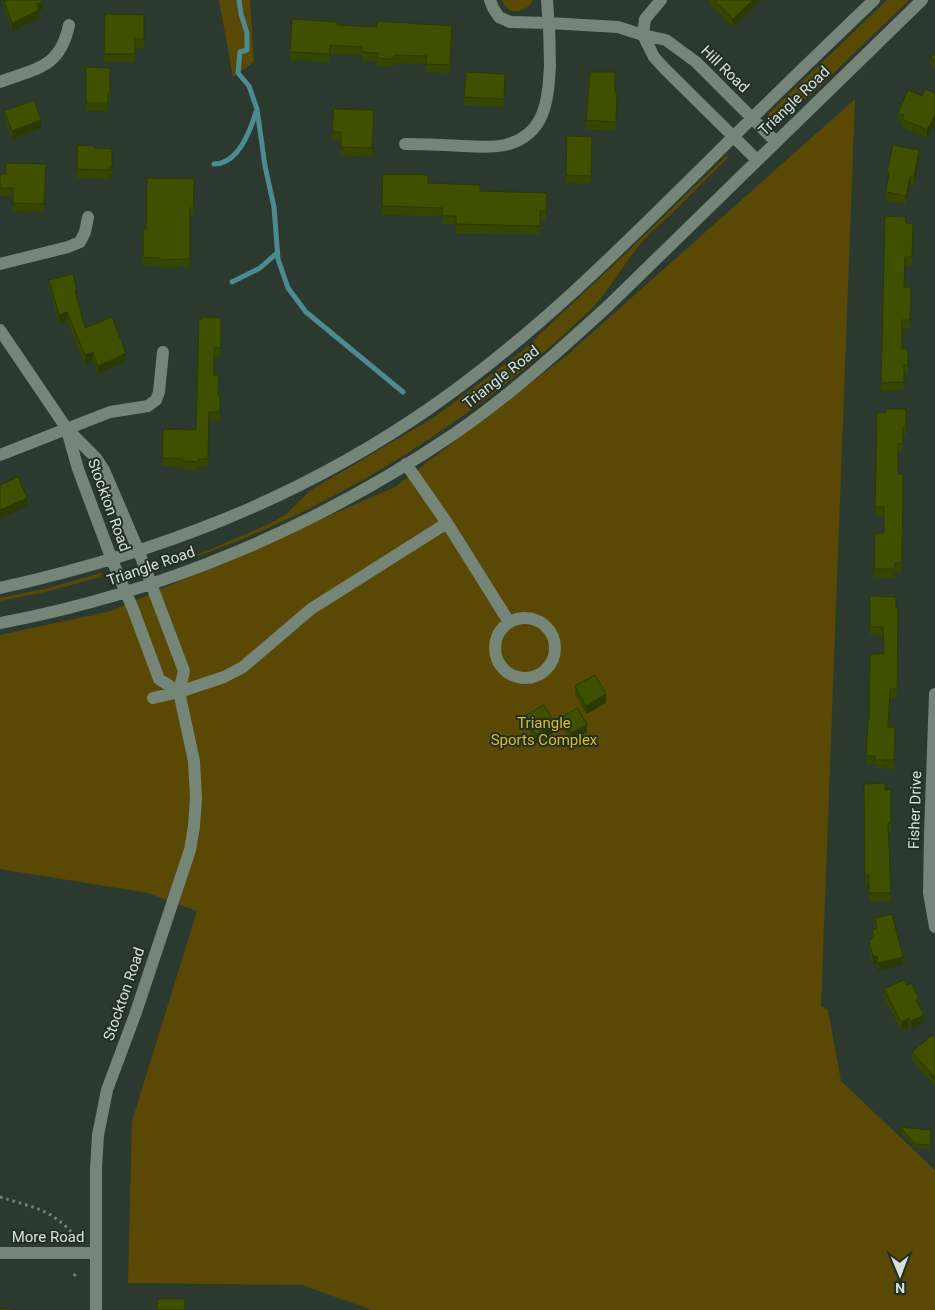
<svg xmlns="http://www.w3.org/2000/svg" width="935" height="1310" font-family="Roboto,sans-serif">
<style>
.green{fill:#594905}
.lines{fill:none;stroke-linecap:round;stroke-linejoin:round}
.stream{stroke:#4d8b92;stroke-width:5}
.path{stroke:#76827a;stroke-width:3;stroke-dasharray:2.5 4;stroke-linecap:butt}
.minor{stroke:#758578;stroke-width:12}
.wall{fill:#364600}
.shaded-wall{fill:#2c3900}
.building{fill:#3f5100;stroke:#2c3900}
.labels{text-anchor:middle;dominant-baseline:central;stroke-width:4;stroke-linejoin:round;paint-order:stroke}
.street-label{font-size:15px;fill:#d7e0d9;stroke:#222f25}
.park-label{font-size:15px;fill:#dfbc23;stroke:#222f25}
</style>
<rect width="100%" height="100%" fill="#2b392f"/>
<!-- green -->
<path class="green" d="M219 0H250L254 62 233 77Z
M502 0H533C526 14 508 16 502 0Z
M887 0H909L810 96 782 114 768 116V114Z
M855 99 821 1006 828 1010 841 1081 935 1170V1310H372L302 1285 128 1283 132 1121 197 911 148 893 0 869V635L111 611 395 487 566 356Z
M726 156 728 158C708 177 689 196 669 216 660 224 650 233 642 242 623 264 610 291 589 311 471 425 319 519 162 568L161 566 207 551 271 523 285 515 311 490 433 418 521 352 621 258Z
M101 573 102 575 101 577 45 592 0 601V598L48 588Z"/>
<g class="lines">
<!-- stream -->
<path class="stream" d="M239 0 241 14 247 33V50L240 52 238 73 249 86 257 109 265 166 274 207 278 259 288 288 306 312 403 392
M214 164C238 164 250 132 256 112
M232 282 260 268 277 253"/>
<!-- path -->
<path class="path" d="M0 1197C32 1207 52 1209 75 1236
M74 1276 76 1273"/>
<!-- minor -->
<path class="minor" d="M490 0 493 8 499 17 510 22 549 23 618 27 643 35 666 40 696 62 776 142
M643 35 654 57 665 69 757 160
M643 35 645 19 661 0
M0 82C37 68 60 68 69 25
M405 144C425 144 444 145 463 146 477 147 492 148 505 145 546 135 548 100 550 65 550 43 549 22 547 0
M0 264 68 247 80 242 85 232 88 217
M0 330 67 429 96 458 104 470 139 552 184 671 179 692 194 761 196 798 194 826 190 850 135 1015 107 1090 98 1135 96 1169V1310
M67 430 78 469 112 560 133 609 159 679 179 692
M0 455 110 412 148 406 156 400 159 392 163 352
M406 464 447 523 509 622
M0 588C157 553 297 500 430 408 541 331 635 234 731 139 778 92 826 46 874 0
M495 648a30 30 0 1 1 60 0a30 30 0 1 1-60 0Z
M0 623C162 593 318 526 454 434 509 396 559 351 608 306L922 0
M935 694 930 835 929 893 935 927
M153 698 179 692 224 677 243 667 311 609 447 523
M0 1253H96"/>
</g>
<!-- wall -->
<path class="wall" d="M710 0H761L733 27 710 4Z
M4 1 42 10 39 11V18L12 31 4 9Z
M105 14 144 15V48H135V62H104Z
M337 25 452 34 450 73 426 72V64L394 63 393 67 377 66V61H362V55L330 54 329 62 290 60V52Z
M935 52V69L931 66V58Z
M86 67 110 68V101H108V111H86Z
M505 82 504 107 464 105V97Z
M615 92H617L616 130 586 129V120Z
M935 93 927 138 902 127V123L898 121V113L922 96Z
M4 111 41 128 12 139 4 119Z
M374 119 372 157 341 155V141L332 140V132Z
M567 136 592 137 591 184 566 183Z
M77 145 94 148 112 149V175H110V179L77 178Z
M919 159 914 186 910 185 906 204 886 200V192L888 181 887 172Z
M46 173 44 212 13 211V196H0V174Z
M383 174 428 183 480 191 547 193 546 220 540 219V234L456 233V224H442V216L382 215Z
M194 179 193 216H190V267L160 268V266H143V229H146Z
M885 216 906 223 913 224 912 265H905L904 287H911L910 329 902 328V349H908V374H904V390L881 391Z
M49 280 77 299 85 328 126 361 98 374 93 360 85 364 67 321 59 323 49 288Z
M221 318V356H214V375L219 395H220V420H209L208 467H198V470H183V467L162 466 163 429 196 430Z
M906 409V435H903V452H898V474H903L902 572 895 571 894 578 874 577V569L884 533V516L875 515 877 412 886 413Z
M870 596 896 608H898L897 698H890L889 727H895L894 769 875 768V764H866L869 720 884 654 883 636 870 635Z
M575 686 606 703 586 714 575 694Z
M525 716 555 732 536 743 525 724Z
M561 718 587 732 571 742 561 726Z
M864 784 885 790H891V831H888L891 901 869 902V884H865Z
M875 918 903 965 878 971 877 964 873 965 869 948V940L872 939V930L875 929Z
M884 989 919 1005 924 1023 911 1029 909 1026 901 1030 884 998Z
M935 1038V1086L912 1060V1052Z
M900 1127 931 1130 930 1149 915 1148 900 1132Z"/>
<!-- shaded-wall -->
<path class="shaded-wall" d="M753 0H761L733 27V19Z
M42 2V10L39 11V18L12 31V23L37 4Z
M935 115V124L927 138V130Z
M41 120V128L12 139V131Z
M919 150V159L914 186V177Z
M910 177V185L906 204V196Z
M75 291H77V299H75Z
M67 312V321L59 323V315Z
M93 352V360L85 364V355Z
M126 353V361L98 374V366Z
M27 498V506L0 519V510Z
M606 694V703L586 714V706Z
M555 724V732L536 743V735Z
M587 724V732L571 742V733Z
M873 956H877V964L873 965Z
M903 957V965L878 971V963Z
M924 1015V1023L911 1029V1021Z
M909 1018V1026L901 1030V1022Z"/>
<!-- building -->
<path class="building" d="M7 0H42V2L37 4 39 10 12 23 4 1Z
M714 0H753L733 19Z
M105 14 144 15V39H135V54H104Z
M292 19 337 22V25L377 27V21L452 26 450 65 426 64 427 56 394 55 393 59 377 58 378 53 362 52V47L330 45 329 54 290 52Z
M935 52V61L931 58Z
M86 67 110 68V93H108V103H86Z
M466 72 505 74 504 99 464 97Z
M590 72H615V92H617L616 122 586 120Z
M925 89 935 93V115L927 130 902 119 904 115 898 113 908 90 922 96Z
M34 100 41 120 12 131 4 111Z
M334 109 374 110 372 148 341 147V132H332Z
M567 136 592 137 591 176 566 175Z
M77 145 94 146V148L112 149V167H110V170L77 169Z
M893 145 919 150 914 177H910L906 196 886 192 889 172H887Z
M6 163 46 164 44 204 13 203V188H0V174H6Z
M383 174 428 175V183L480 185V191L547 193 546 211H540V226L456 224V216H442L443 208 382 206Z
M147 178 194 179 193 208H190V259L160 260V258L143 257V229H146Z
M885 216 906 217V223L913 224 912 257H905L904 287H911L910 320H902V349H908V365H904V382L881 383Z
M73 274 77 291H75L85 328 112 317 126 353 98 366 93 352 85 355 67 312 59 315 49 280Z
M202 317 221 318V348H214V375H219L218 395H220V412H209L208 459H198V462L183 461V459L162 458 163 429 196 430 199 319H202Z
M886 409H906V427H903V444H898V474H903L902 563H895L894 569H874L875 533H884V507H875L877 412 886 413Z
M18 477 27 498 0 510V485Z
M870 596 896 597V608H898L897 689H890L888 727H895L894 760H875V756H866L868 720H869L870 654H884L883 627H870Z
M595 675 606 694 586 706 575 686Z
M544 705 555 724 536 735 525 716Z
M577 708 587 724 571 733 561 718Z
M885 783V790H891V823H888L891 893H869V876H865L864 784Z
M892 914 903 957 878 963 877 956H873L869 940 874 938 872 930 877 928 875 918Z
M904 980 907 985 911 983 919 998 916 1000 924 1015 911 1021 909 1018 901 1022 884 989Z
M932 1035 935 1038V1078L912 1052Z
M900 1127 931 1130 930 1145 915 1144Z
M157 1299H185V1310H157Z
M0 1308 15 1309V1310H0Z"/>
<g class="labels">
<!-- street labels -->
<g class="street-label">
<text transform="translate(725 69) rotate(44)">Hill Road</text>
<text transform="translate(794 101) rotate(-44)">Triangle Road</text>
<text transform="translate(501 377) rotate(-38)">Triangle Road</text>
<text transform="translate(109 505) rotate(70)">Stockton Road</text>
<text transform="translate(151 566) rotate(-19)">Triangle Road</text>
<text transform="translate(915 810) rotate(-88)">Fisher Drive</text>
<text transform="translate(124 994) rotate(-71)">Stockton Road</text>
<text x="48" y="1237">More Road</text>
</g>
<!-- park labels -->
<g class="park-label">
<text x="544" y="723">Triangle<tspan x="544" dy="17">Sports Complex</tspan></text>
</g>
</g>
<!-- north arrow -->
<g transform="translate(900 1275) rotate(179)" stroke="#222f25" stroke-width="4" paint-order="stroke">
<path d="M0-4L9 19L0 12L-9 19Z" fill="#d7e0d9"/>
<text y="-8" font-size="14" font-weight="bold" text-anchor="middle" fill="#d7e0d9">N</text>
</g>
</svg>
